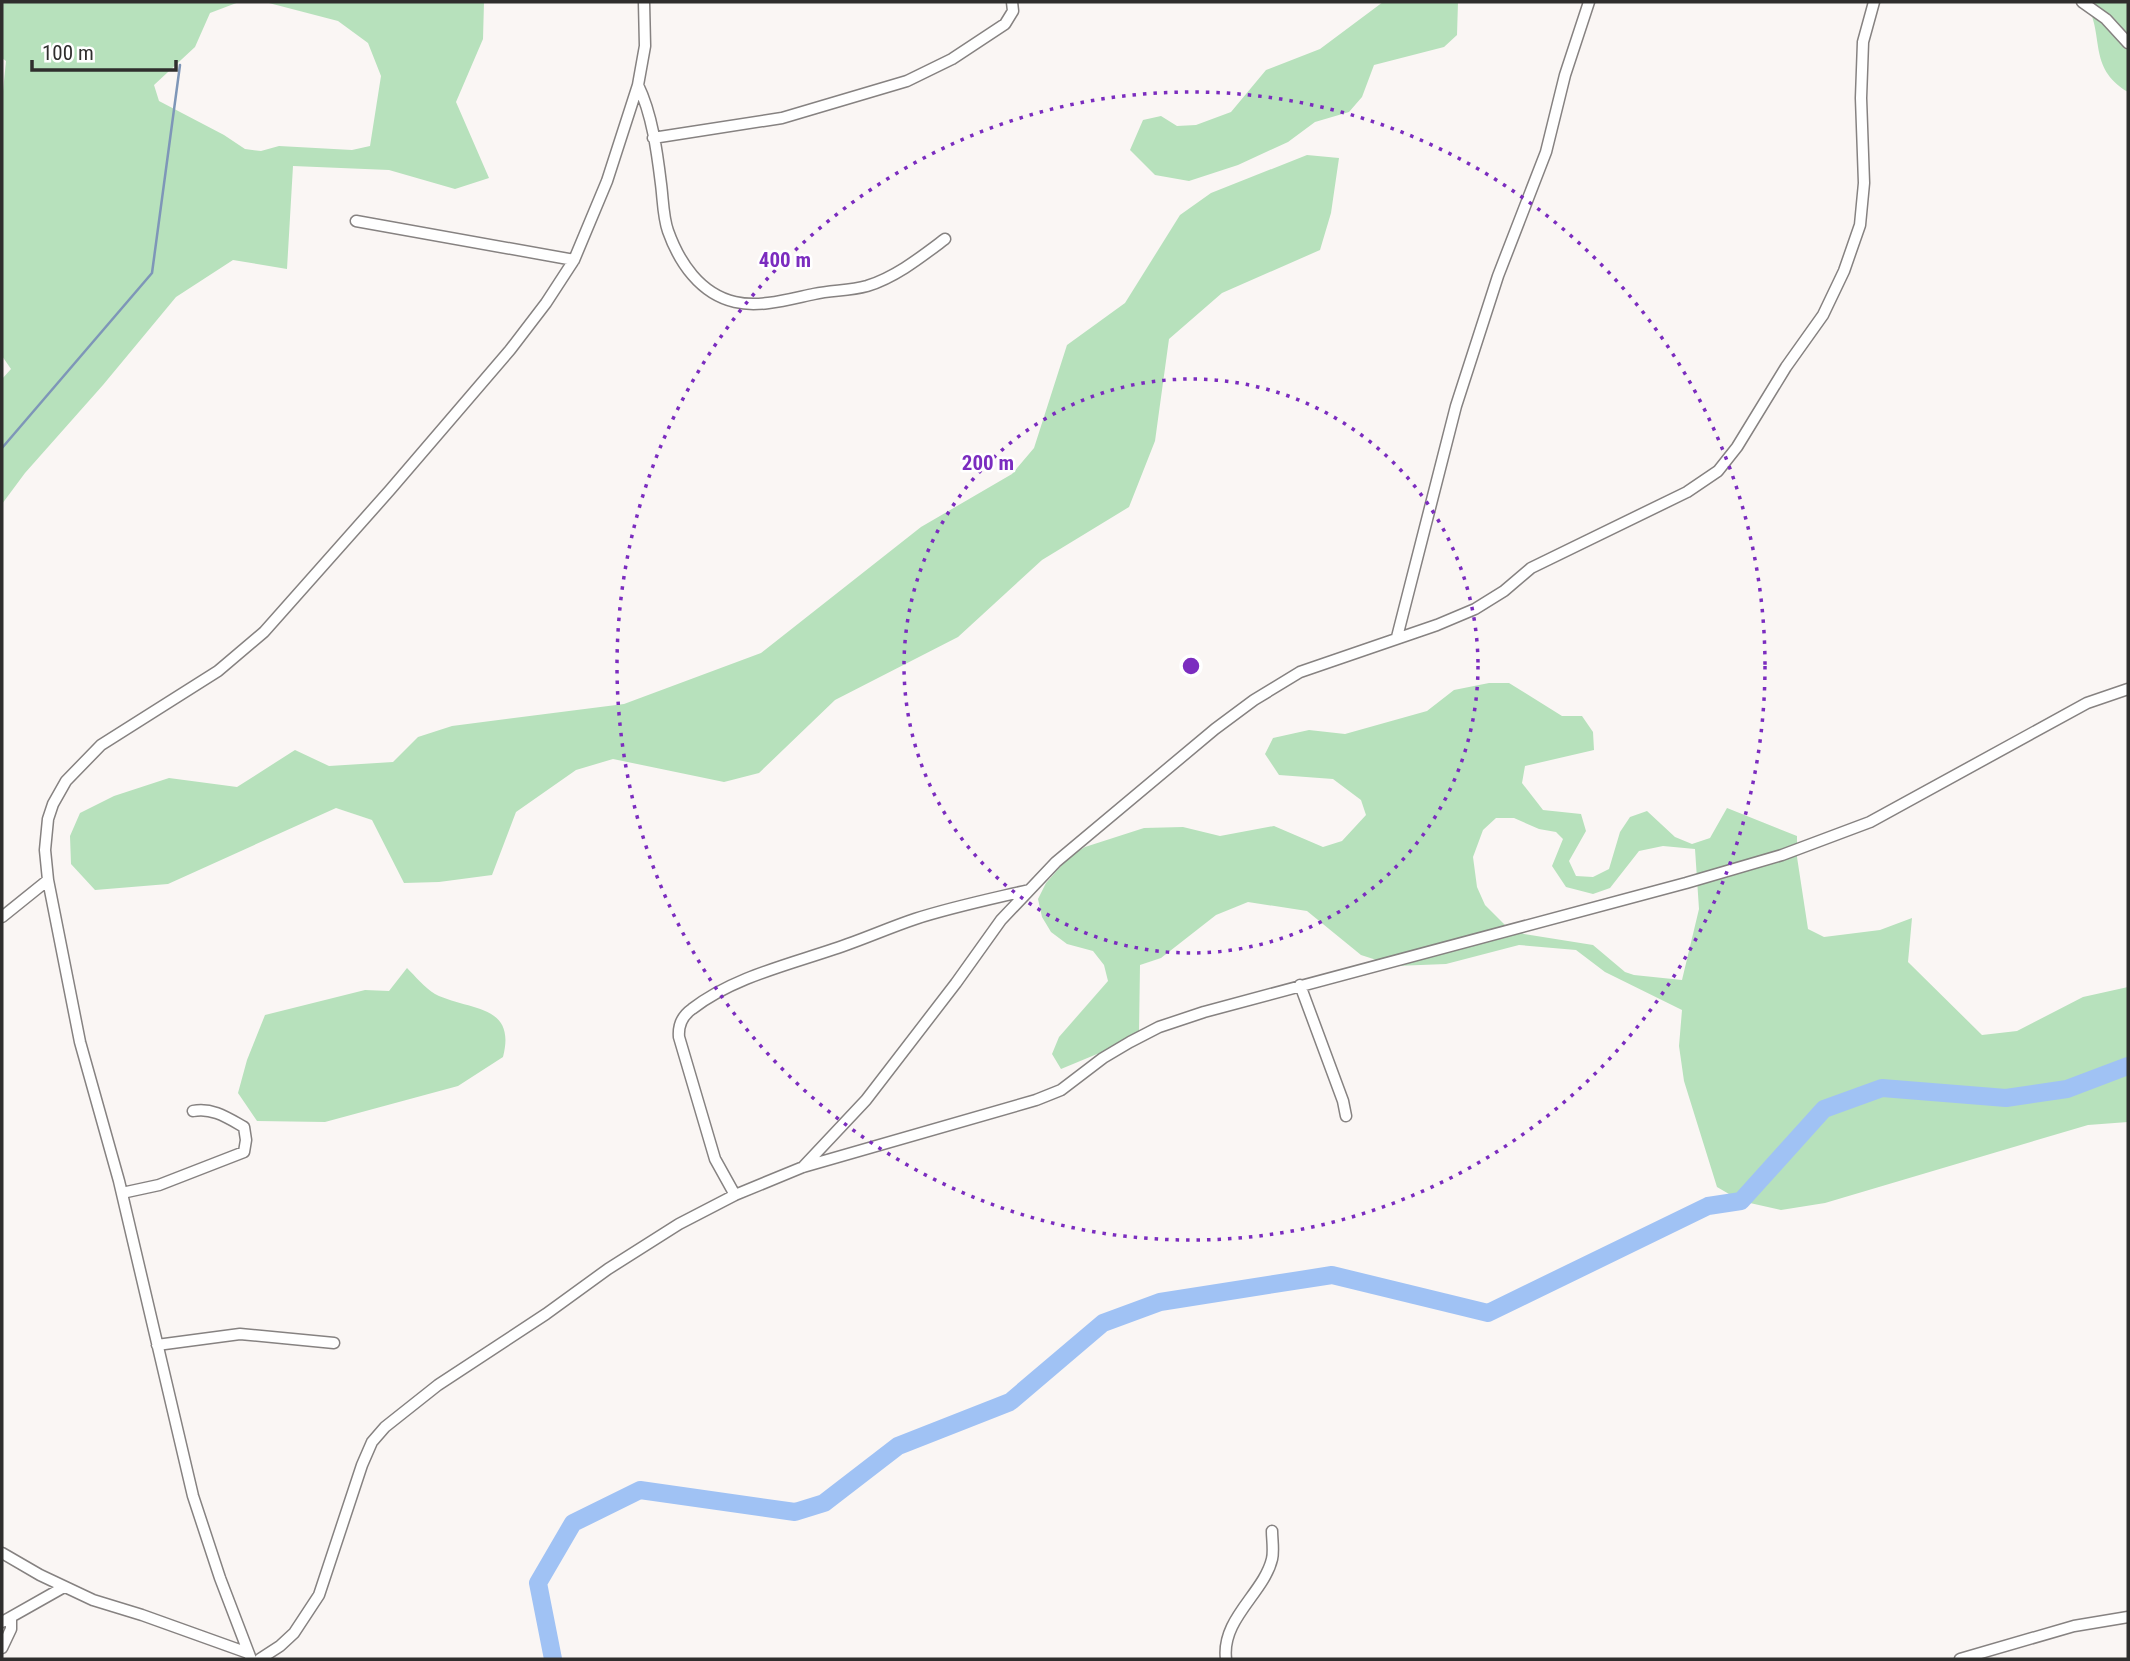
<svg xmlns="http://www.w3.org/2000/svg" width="2130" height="1661" font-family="'Roboto Condensed',sans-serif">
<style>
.green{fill:#b7e1bc;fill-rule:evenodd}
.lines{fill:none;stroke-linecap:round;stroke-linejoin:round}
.stream{stroke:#7e96b8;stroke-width:2.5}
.river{stroke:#a0c2f4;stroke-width:18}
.minor-casing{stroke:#868281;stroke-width:13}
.minor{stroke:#fff;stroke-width:10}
.ring{fill:none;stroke:#7b2cbf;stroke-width:3.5;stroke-dasharray:3.5 7}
.centre{fill:#7b2cbf;stroke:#fff;stroke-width:3.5}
.ring-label{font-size:21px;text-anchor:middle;font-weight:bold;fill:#7b2cbf;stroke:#fff;stroke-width:5;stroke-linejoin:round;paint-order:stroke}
</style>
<rect width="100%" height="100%" fill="#faf6f4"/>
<!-- green -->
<path class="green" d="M2 2H239L210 13 195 47 154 85 159 101 224 135 245 149 261 151 279 146 352 150 370 146 381 76 368 43 338 21 265 2H484L483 39 456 102 489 178 455 189 389 170 293 166 287 269 233 260 176 297 103 385 25 473 2 504V379L11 369 2 356V101L6 61 2 58Z
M1383 2H1458L1457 35 1444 47 1374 65 1362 97 1349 112 1315 122 1288 142 1238 165 1189 181 1155 175 1130 150 1143 120 1161 116 1177 126 1196 125 1231 112 1266 70 1320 49Z
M2085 2H2127L2128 92C2086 67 2106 34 2085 2Z
M1307 155 1339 158 1331 213 1320 250 1222 293 1169 339 1155 441 1129 507 1042 560 958 637 835 700 759 773 724 782 613 759 576 770 516 812 492 875 439 882 404 883 372 820 336 808 168 884 95 890 71 864 70 836 80 813 114 796 169 778 237 787 295 750 329 766 393 762 418 737 452 726 624 704 761 653 921 527 1012 474 1034 448 1067 345 1125 303 1180 215 1211 193Z
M1489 683H1509L1562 716H1582L1593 732 1594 750 1525 766 1522 783 1543 810 1581 814 1586 831 1569 861 1576 876 1593 877 1609 869 1620 832 1630 817 1647 811 1675 837 1692 844 1710 838 1727 808 1797 836V857L1808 929 1824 937 1880 930 1912 918 1908 962 1982 1035 2017 1031 2083 997 2128 987V1122L2088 1125 1825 1203 1781 1210 1741 1201 1717 1187 1684 1081 1679 1046 1682 1010 1605 972 1576 950 1519 945 1446 964 1395 966 1361 955 1307 911 1248 902 1216 915 1161 958 1140 965 1139 1032 1126 1042 1061 1069 1052 1054 1059 1037 1108 981 1104 965 1093 951 1067 944 1051 932 1042 917 1038 899 1046 883 1069 857 1085 847 1144 828 1183 827 1220 836 1274 826 1323 847 1342 841 1366 815 1361 800 1333 779 1279 775 1265 754 1273 738 1309 730 1345 734 1427 711 1454 690ZM1496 818H1514L1539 829 1556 832 1563 839 1552 866 1566 887 1593 894 1610 888 1639 851 1663 846 1695 849 1699 909 1682 980 1634 975 1625 972 1593 945 1524 934 1506 926 1485 905 1477 887 1473 857 1483 830Z
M407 968C415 976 425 988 435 994 468 1011 517 1003 503 1057L458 1086 325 1122 257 1121 238 1093 247 1060 265 1015 365 990 389 991Z"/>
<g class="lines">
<!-- stream -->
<path class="stream" d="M2 448 152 273 180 65"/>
<!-- river -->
<path class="river" d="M553 1659 538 1583 573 1523 640 1490 795 1512 824 1503 898 1446 1010 1402 1103 1323 1160 1302 1332 1275 1488 1313 1708 1206 1741 1201 1824 1109 1882 1088 2006 1098 2067 1089 2128 1066"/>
<defs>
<path id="minor" d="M2082 2 2106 19 2128 43
M638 85C652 114 657 151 661 184 663 199 663 217 668 231 679 262 700 294 735 302 760 308 790 299 814 294 832 290 849 291 867 286 896 277 921 257 945 239
M653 138 782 118 907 81 952 59 1005 24 1013 11 1012 2
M356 221 574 260
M1397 637 1456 406 1498 276 1546 152 1565 75 1589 2
M2 917 48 880
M1300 985 1343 1101 1346 1116
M803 1167 866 1100 956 983 1001 920 1056 862 1215 729 1254 700 1300 672 1437 625 1475 609 1504 591 1531 568 1687 492 1718 471 1737 447 1786 367 1823 315 1844 271 1860 225 1864 183 1861 98 1863 42 1874 2
M122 1193 159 1185 244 1152 246 1140 244 1127C228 1118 212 1107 193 1111
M735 1195 715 1159 679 1037C678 1025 682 1016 692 1009 732 978 787 965 834 949 862 940 888 928 915 919 952 907 991 899 1029 890
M157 1345 240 1334 334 1343
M2 1553 40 1575 93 1600 142 1615 248 1653
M2 1622 64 1587
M2 1648 11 1629V1618
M251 1659 220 1578 193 1496 119 1181 80 1042 48 880 45 850 48 819 53 804 66 781 101 745 218 671 264 632 390 490 510 350 546 303 574 260 607 181 638 85 645 46 644 2
M260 1659 280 1646 294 1633 319 1595 362 1465 372 1442 385 1427 438 1385 546 1314 608 1269 679 1224 735 1195 803 1167 1036 1100 1061 1090 1103 1058 1130 1042 1159 1027 1204 1012 1686 883 1782 855 1870 822 2087 703 2128 689
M1226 1659C1221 1619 1264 1593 1272 1559 1274 1551 1272 1539 1272 1531
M1960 1659 2074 1626 2128 1617"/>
</defs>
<!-- minor casing -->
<use href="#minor" class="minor-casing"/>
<!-- minor -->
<use href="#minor" class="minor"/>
</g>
<!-- distance rings -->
<g class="ring">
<circle cx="1191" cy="666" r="287"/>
<circle cx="1191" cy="666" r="574"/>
</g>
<circle cx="1191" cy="666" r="10" class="centre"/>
<g class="ring-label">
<text x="785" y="267">400 m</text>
<text x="988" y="470">200 m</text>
</g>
<!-- border -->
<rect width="2130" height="1661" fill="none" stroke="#2f2e2d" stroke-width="7"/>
<!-- scale -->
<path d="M32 60v10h144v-10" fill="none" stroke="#2f2e2d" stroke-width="3.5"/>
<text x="42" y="60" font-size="21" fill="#2f2e2d" stroke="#ffffff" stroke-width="5" paint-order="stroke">100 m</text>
</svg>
